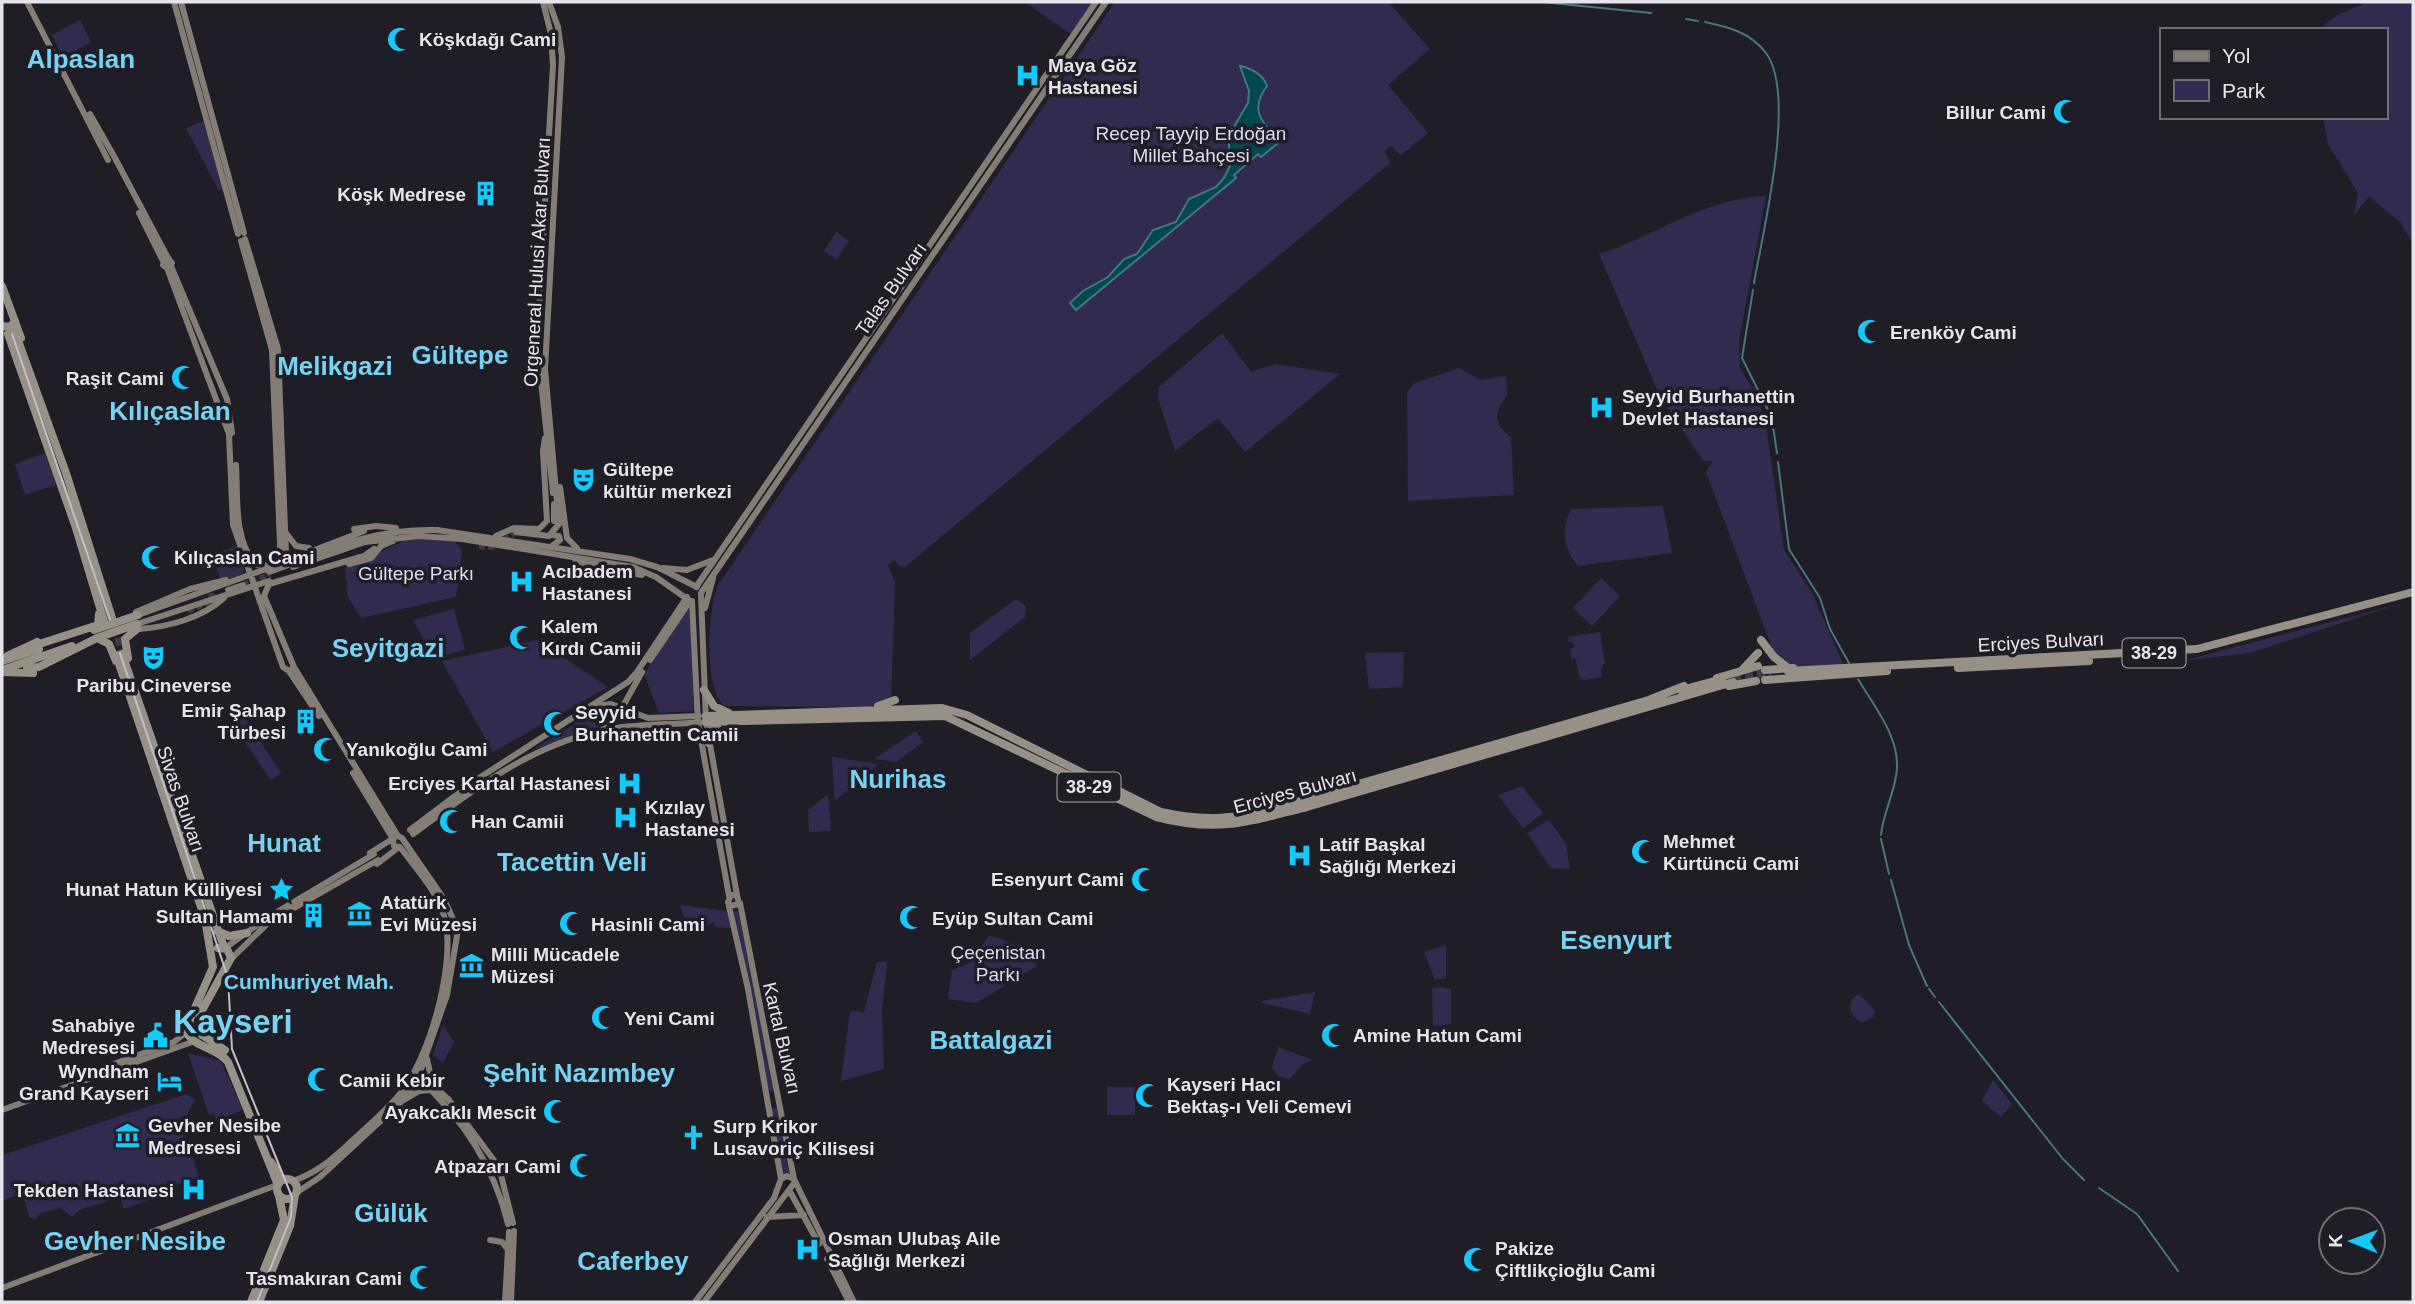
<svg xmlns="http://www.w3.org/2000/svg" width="2415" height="1304" font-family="Helvetica,sans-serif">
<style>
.green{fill:#322b50}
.water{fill:#01484f;stroke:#46777e;stroke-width:2}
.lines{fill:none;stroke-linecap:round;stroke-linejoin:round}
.stream{stroke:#46777e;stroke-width:2}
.primary-tunnel{stroke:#3d3c44;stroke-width:6;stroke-dasharray:6 3;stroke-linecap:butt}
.highway-tunnel{stroke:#3d3c44;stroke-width:8;stroke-dasharray:8 4;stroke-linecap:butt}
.primary{stroke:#837d75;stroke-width:6}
.highway{stroke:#979086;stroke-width:8}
.tram{stroke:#c0bfc6;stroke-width:2}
.labels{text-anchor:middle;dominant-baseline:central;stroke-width:7;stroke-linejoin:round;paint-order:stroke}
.shield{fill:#1f1e26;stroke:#aaa9b0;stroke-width:2}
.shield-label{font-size:18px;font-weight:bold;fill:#e6e5eb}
.poi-label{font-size:19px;font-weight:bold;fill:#e6e5eb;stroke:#1f1e26;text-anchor:start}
.park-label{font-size:19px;fill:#dddbef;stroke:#1f1e26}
.street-label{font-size:19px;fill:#e6e5eb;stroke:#1f1e26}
.neighbourhood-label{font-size:21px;font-weight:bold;fill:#76d3f4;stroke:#1f1e26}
.district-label{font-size:26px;font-weight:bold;fill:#76d3f4;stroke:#1f1e26}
.town-label{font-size:33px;font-weight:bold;fill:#76d3f4;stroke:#1f1e26}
</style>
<rect width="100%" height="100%" fill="#1f1e26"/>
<!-- green -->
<path class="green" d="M1025 2H1093L1072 33H1069Z
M1115 2H1388L1430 49 1388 85 1428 133 1401 155 1391 146 1385 151 1390 163 905 567 899 566 895 560 888 565 895 582 891 700 869 707 725 706C703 690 708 609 718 585Z
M2369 2H2413L2412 242 2400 222 2369 196 2354 216 2358 193 2328 144 2323 117H2385V30H2318L2339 14Z
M80 20 91 42 63 58 52 35Z
M204 121 224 189 219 191 186 128Z
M1766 196 1739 341 1740 368 1756 395 1765 419 1784 550 1812 593 1844 666 1786 667 1775 656 1706 472 1713 461H1703L1659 394 1599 254C1656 236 1704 198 1766 196Z
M836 232 849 241 837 259 824 251Z
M1222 333 1251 372 1275 364 1340 374 1245 452 1218 418 1175 451 1158 398 1159 387Z
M1459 368 1481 380 1506 376 1507 395 1499 407 1497 418 1500 427 1511 438 1514 495 1408 501 1407 392 1415 383Z
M45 453 56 485 25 495 15 464Z
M1663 506 1672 553 1578 566C1563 549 1561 529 1571 509Z
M419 539 455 541 462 551 456 597 361 618 348 597 345 568 404 541Z
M237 546 245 572 232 578H220L212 555Z
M1601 578 1620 596 1592 626 1573 608Z
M1016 599 1026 606 1025 617 970 660V633Z
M2396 605 2250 653 2182 661Z
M454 609 465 650 434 658 413 620Z
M688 609 692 622 694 711 659 713 644 674Z
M1600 632 1605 663 1601 668 1602 677 1583 680 1579 676 1576 659H1571L1570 649 1574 648 1573 642H1569L1568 637Z
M538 640 608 687 493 752 442 661Z
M1404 652 1403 687 1369 689 1365 653Z
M606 705 615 708 616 712 597 728 532 750Z
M244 716 281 773 271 780 234 726Z
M916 731 923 742 896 762 874 759Z
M832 757 878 764 835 801Z
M1522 786 1543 813 1523 828 1498 795Z
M828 794 831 831 809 832 808 810Z
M1549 820 1566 844 1570 869 1551 868 1527 833Z
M680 905 727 911 731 928 715 927 713 922 702 931 697 919 685 922Z
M738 911 774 1091 767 1092 734 912Z
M989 936C1005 938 1030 951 1037 966L976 1003 948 999 952 970 968 964Z
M1446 945V978L1435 980 1424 952Z
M877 962H887L882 1011 884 1069 841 1081 850 1011 864 1012Z
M1436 987 1451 989V1024L1433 1026 1432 989Z
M1315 992 1310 1014 1262 1003V1001Z
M1856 995H1860L1875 1011 1873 1017 1863 1022C1850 1018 1846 1005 1856 995Z
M443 1025 454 1042 443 1063 433 1055Z
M1278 1047 1313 1060 1303 1064 1290 1079 1279 1077 1272 1068Z
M188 1053 221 1061 243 1110 217 1121 214 1113 209 1115Z
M1993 1080 2012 1104 2001 1117 1982 1101Z
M1107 1087H1135V1115H1107Z
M187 1094 195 1099 187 1115 180 1118 199 1177 164 1189 165 1194 124 1209 120 1197 79 1210 72 1217 61 1208 41 1213 36 1219 30 1218 22 1193 2 1201V1155Z
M778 1107 789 1173 782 1174 771 1109Z"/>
<!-- water -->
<path class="water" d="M1240 66C1251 68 1264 75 1267 86 1250 108 1260 122 1278 138V143L1261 157 1258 154 1234 175 1236 178 1076 310 1070 303 1083 291 1108 277 1124 259 1137 254 1153 230 1176 222 1189 199 1216 187 1224 178 1231 164 1228 137 1248 103 1249 91Z"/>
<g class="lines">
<!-- stream -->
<path class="stream" d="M1542 2 1651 13
M1686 19 1698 21
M1705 22C1728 27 1750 32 1766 53 1797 95 1763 231 1754 283
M1753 290 1742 358 1769 412
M1772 420 1777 453
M1778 462 1789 549 1820 598 1830 629 1849 663
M1858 679C1875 708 1903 741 1896 776 1893 796 1883 814 1881 835
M1881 839 1889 874
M1891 880 1909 945 1927 986
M1929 989 1935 997
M1939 1002 2063 1159 2084 1180
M2099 1188 2137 1214 2178 1271"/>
<!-- primary-tunnel -->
<path class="primary-tunnel" d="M479 546 494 547 516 532
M243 585 270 575
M188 611 211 601 212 593 205 588"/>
<!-- highway-tunnel -->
<path class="highway-tunnel" d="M115 626 122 654
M1733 677 1771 672"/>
<!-- primary -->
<path class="primary" d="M27 2 108 160
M174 2 238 234
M181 2 244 233
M543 2 551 34 553 65 537 344 553 493
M549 2 558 27 562 57 545 369 559 524
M90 114 115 158
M116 160 168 258
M139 213 163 261
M245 239 278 349 286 554H279
M241 241 272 350 280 544 279 559 275 565
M171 266 227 399 232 433
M167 268 172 263 168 258 163 265 167 268 229 434 233 525 283 667 289 671 294 667
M236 465C238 495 233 543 257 565L273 566 364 531
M560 487 567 538 577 548
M554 504V521
M354 529 376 526 396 528
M516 532 549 536 559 524
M286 533 296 546 309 548
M496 536 514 528 539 529 547 521 543 451 545 438
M552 546 560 540 559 536 552 535
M374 549 364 556 269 584 264 596 294 667 398 836 402 838 444 899 458 930
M575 562 642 575
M349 564 371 558 381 546 393 541
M293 567 365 542 419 536 462 539 633 567 656 577 690 601
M663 568 687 570 713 560
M269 572C330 550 371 528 437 530L630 559 657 567 697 587
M696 587 1096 2
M228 590 243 585
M701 593 1106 2
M701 595 706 722 737 895
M692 601 698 723 729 896
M705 608 713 578
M136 612 190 589 226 580
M138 615 266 569
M137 624 269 581
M139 629C168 627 202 618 224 598
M650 660 690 601
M289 671 319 716
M597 706 611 704 648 718 699 716
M601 731 618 715 642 672
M353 773 393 839
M410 830 479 778 628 682 637 672 687 597
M413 834C473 790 534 742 610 729 642 723 674 725 706 722
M370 853 394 838
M377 864 399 847
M740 903 794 1179
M225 948 267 918 374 854
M230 960 268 923 378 860
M427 1059 432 1082
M108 1066 174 1042 189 1030
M419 1072 449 1100 499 1167 513 1223
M417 1077C462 1117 494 1166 508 1224
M404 1100 419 1091 431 1090
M2 1110 195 1041
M781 1179 787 1176 794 1179 854 1302
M293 1181C319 1172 333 1158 353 1140 369 1125 386 1111 399 1095 429 1060 454 969 446 924 441 895 417 870 400 847L394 846 393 840
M789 1190 819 1244
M296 1193 320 1177 401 1102 418 1078 447 995 458 930
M767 1217 804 1215
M490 1240 502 1242 508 1250
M827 1259 849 1302
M2 1288 277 1185
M505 1302 509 1232
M511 1302 514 1231
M695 1302 774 1198 781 1179 748 989 728 902 731 895H737L739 904 730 906
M704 1302 795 1182"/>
<!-- highway -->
<path class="highway" d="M2 286 21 338
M2 326 10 327 15 321
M15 332 66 473 112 618
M8 334 76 528 104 621
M94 630 138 615
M97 638 137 624
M1761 640 1774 657 1788 668
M33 646 98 625 99 614
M122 654 224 947
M116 655 205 919 213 967 190 1019 188 1035C197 1048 218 1048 228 1062L278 1185
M7 656 37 642
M128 658 125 639 137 629
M2 661 39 649
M27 668 39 667 97 638 109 644 116 661
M1958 668 2089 661
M1743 669 1758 653
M2 670 72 646
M1765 670 1793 668
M1788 671 2197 649 2413 592
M2 672 33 673
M1717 678 1758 666
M1765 680 1887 671
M1729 686 1756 681
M704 690 714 706 729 713
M1681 690 1722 679
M1651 699 1684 686
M878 706 895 700
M706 716 942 708 967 715 1161 812C1206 822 1235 819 1279 807L1652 699
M706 722 945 716 1156 817C1219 833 1246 822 1307 807L1733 682
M709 743 712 730 720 722
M217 931 229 936 247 933
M202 1035 225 1050
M202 1035 200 1014 231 958 227 949 218 948
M271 1162 283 1180
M277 1189a10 10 0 1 1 20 0a10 10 0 1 1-20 0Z
M251 1302 284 1220 279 1196
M259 1302 290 1226 295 1195"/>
<!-- tram -->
<path class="tram" d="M12 334 110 620
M120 653 228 978 232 1049 292 1197 291 1217 257 1302"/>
</g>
<!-- icons -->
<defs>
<symbol id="mosque-bare" viewBox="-9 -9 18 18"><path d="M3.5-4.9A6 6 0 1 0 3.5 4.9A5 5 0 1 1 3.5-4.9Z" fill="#15cafb" stroke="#1f1e26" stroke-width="2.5" paint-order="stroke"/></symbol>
<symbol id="hospital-bare" viewBox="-9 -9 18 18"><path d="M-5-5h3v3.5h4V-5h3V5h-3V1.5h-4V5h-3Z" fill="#15cafb" stroke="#1f1e26" stroke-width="2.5" paint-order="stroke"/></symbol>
<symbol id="building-bare" viewBox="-9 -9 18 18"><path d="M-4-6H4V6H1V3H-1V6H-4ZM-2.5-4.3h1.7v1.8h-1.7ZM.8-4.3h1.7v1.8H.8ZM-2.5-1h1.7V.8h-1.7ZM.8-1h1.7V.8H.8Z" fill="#15cafb" stroke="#1f1e26" stroke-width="2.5" paint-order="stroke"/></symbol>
<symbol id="theatre-bare" viewBox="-9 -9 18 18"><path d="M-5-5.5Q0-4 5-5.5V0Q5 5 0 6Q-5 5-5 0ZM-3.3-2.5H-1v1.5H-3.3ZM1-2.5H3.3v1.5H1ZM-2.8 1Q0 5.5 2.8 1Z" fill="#15cafb" stroke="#1f1e26" stroke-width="2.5" paint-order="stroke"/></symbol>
<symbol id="sight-bare" viewBox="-9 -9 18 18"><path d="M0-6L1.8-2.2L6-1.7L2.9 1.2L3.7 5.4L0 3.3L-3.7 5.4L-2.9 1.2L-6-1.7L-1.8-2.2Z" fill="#15cafb" stroke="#1f1e26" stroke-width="2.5" paint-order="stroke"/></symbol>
<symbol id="museum-bare" viewBox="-9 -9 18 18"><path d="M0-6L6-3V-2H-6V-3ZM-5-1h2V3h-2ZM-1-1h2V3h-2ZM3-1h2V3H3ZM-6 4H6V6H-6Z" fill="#15cafb" stroke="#1f1e26" stroke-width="2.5" paint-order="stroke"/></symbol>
<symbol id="civic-bare" viewBox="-9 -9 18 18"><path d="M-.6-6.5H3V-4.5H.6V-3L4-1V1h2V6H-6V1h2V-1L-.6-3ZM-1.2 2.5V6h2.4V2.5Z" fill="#15cafb" stroke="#1f1e26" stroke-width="2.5" paint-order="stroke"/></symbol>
<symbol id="hotel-bare" viewBox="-9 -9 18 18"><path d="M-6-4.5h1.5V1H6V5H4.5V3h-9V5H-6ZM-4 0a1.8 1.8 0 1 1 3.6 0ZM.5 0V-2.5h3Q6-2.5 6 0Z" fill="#15cafb" stroke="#1f1e26" stroke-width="2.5" paint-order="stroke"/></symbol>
<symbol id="church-bare" viewBox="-9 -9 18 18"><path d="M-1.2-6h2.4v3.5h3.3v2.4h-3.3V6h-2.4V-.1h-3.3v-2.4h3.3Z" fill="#15cafb" stroke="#1f1e26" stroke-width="2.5" paint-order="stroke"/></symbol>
</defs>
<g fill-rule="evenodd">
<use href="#mosque-bare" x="382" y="22" width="35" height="35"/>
<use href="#hospital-bare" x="1010" y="58" width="35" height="35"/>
<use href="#mosque-bare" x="2048" y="94" width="35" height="35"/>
<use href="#building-bare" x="468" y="176" width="35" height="35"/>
<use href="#mosque-bare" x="1852" y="314" width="35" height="35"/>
<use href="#mosque-bare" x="166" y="360" width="35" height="35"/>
<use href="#hospital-bare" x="1584" y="390" width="35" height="35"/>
<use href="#theatre-bare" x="566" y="462" width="35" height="35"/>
<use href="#mosque-bare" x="136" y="540" width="35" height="35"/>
<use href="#hospital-bare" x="504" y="564" width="35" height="35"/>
<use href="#mosque-bare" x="504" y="620" width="35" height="35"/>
<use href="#theatre-bare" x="136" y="640" width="35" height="35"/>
<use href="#building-bare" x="288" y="704" width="35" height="35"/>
<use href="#mosque-bare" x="538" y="706" width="35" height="35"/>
<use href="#mosque-bare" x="308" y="732" width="35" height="35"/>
<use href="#hospital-bare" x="612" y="766" width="35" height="35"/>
<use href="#hospital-bare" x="608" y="800" width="35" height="35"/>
<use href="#mosque-bare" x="434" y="804" width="35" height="35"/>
<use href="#mosque-bare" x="1626" y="834" width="35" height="35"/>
<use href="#hospital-bare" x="1282" y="838" width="35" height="35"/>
<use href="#mosque-bare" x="1126" y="862" width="35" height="35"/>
<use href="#sight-bare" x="264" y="872" width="35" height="35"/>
<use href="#museum-bare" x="342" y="896" width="35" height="35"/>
<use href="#building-bare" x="296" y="898" width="35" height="35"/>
<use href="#mosque-bare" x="894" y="900" width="35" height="35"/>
<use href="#mosque-bare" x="554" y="906" width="35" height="35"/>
<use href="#museum-bare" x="454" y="948" width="35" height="35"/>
<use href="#mosque-bare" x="586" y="1000" width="35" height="35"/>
<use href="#mosque-bare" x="1316" y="1018" width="35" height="35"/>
<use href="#civic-bare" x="138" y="1018" width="35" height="35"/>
<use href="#mosque-bare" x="302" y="1062" width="35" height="35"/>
<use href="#hotel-bare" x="152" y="1064" width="35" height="35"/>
<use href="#mosque-bare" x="1130" y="1078" width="35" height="35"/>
<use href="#mosque-bare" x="538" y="1094" width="35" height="35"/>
<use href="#museum-bare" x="110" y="1118" width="35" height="35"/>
<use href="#church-bare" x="676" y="1120" width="35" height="35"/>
<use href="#mosque-bare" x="564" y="1148" width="35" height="35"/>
<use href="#hospital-bare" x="176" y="1172" width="35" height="35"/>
<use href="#hospital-bare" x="790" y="1232" width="35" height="35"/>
<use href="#mosque-bare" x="1458" y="1242" width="35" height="35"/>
<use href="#mosque-bare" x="404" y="1260" width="35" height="35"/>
</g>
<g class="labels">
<!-- shield labels -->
<g class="shield">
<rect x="2122.5" y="638.5" width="63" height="29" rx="5"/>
<rect x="1057.5" y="772.5" width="63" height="29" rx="5"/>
</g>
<g class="shield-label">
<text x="2154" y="653">38-29</text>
<text x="1089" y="787">38-29</text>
</g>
<!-- poi labels -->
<g class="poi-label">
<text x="419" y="39">Köşkdağı Cami</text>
<text x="1048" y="65">Maya Göz<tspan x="1048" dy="22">Hastanesi</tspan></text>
<text x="2046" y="112" text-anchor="end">Billur Cami</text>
<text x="466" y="194" text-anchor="end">Köşk Medrese</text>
<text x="1890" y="332">Erenköy Cami</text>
<text x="164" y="378" text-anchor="end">Raşit Cami</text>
<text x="1622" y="396">Seyyid Burhanettin<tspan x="1622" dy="22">Devlet Hastanesi</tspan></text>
<text x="603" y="469">Gültepe<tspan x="603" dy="22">kültür merkezi</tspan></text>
<text x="174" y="557">Kılıçaslan Cami</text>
<text x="542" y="571">Acıbadem<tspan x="542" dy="22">Hastanesi</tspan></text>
<text x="541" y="626">Kalem<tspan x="541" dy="22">Kırdı Camii</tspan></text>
<text x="154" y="685" text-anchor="middle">Paribu Cineverse</text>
<text x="286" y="710" text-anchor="end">Emir Şahap<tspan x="286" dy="22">Türbesi</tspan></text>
<text x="575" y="712">Seyyid<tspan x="575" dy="22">Burhanettin Camii</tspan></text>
<text x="346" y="749">Yanıkoğlu Cami</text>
<text x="610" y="783" text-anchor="end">Erciyes Kartal Hastanesi</text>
<text x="645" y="807">Kızılay<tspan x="645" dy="22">Hastanesi</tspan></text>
<text x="471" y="821">Han Camii</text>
<text x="1663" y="841">Mehmet<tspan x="1663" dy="22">Kürtüncü Cami</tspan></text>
<text x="1319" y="844">Latif Başkal<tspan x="1319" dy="22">Sağlığı Merkezi</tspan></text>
<text x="1124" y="879" text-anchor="end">Esenyurt Cami</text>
<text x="262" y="889" text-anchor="end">Hunat Hatun Külliyesi</text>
<text x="380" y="902">Atatürk<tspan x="380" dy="22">Evi Müzesi</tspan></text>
<text x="293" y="916" text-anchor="end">Sultan Hamamı</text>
<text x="932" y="918">Eyüp Sultan Cami</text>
<text x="591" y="924">Hasinli Cami</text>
<text x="491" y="954">Milli Mücadele<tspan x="491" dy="22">Müzesi</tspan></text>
<text x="624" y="1018">Yeni Cami</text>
<text x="135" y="1025" text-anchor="end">Sahabiye<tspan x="135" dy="22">Medresesi</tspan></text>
<text x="1353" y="1035">Amine Hatun Cami</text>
<text x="149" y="1071" text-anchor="end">Wyndham<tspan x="149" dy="22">Grand Kayseri</tspan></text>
<text x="339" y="1080">Camii Kebir</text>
<text x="1167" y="1084">Kayseri Hacı<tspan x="1167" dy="22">Bektaş-ı Veli Cemevi</tspan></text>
<text x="536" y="1112" text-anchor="end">Ayakcaklı Mescit</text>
<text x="148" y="1125">Gevher Nesibe<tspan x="148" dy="22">Medresesi</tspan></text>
<text x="713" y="1126">Surp Krikor<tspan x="713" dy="22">Lusavoriç Kilisesi</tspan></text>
<text x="561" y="1166" text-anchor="end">Atpazarı Cami</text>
<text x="174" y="1190" text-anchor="end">Tekden Hastanesi</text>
<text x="828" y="1238">Osman Ulubaş Aile<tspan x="828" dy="22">Sağlığı Merkezi</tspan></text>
<text x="1495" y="1248">Pakize<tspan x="1495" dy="22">Çiftlikçioğlu Cami</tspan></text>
<text x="402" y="1278" text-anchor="end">Tasmakıran Cami</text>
</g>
<!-- park labels -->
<g class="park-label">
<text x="1191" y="133">Recep Tayyip Erdoğan<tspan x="1191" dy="22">Millet Bahçesi</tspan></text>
<text x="416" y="573">Gültepe Parkı</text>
<text x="998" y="952">Çeçenistan<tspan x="998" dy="22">Parkı</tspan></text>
</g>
<!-- street labels -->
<g class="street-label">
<text transform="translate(537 262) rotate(-87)">Orgeneral Hulusi Akar Bulvarı</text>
<text transform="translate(891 289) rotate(-55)">Talas Bulvarı</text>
<text transform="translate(2041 642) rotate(-3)">Erciyes Bulvarı</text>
<text transform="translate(1295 791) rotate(-15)">Erciyes Bulvarı</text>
<text transform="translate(181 799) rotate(71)">Sivas Bulvarı</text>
<text transform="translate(782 1038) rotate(77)">Kartal Bulvarı</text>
</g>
<!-- neighbourhood labels -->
<g class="neighbourhood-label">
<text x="309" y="981">Cumhuriyet Mah.</text>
</g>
<!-- district labels -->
<g class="district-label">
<text x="81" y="59">Alpaslan</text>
<text x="460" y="355">Gültepe</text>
<text x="335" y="366">Melikgazi</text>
<text x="170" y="411">Kılıçaslan</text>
<text x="388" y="648">Seyitgazi</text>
<text x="898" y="779">Nurihas</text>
<text x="284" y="843">Hunat</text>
<text x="572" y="862">Tacettin Veli</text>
<text x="1616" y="940">Esenyurt</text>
<text x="991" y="1040">Battalgazi</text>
<text x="579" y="1073">Şehit Nazımbey</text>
<text x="391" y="1213">Gülük</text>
<text x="135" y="1241">Gevher Nesibe</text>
<text x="633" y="1261">Caferbey</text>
</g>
<!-- town labels -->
<g class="town-label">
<text x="233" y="1021">Kayseri</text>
</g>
</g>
<!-- border -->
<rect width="2415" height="1304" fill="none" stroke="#e6e5eb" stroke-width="7"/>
<!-- legend -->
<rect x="2160" y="28" width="228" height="91" fill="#1f1e26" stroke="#6f6e75" stroke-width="2"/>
<rect x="2174" y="51" width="35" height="10" fill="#837d75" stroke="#6f6e75" stroke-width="2"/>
<text x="2222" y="63" font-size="21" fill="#e6e5eb">Yol</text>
<rect x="2174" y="80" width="35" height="21" fill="#322b50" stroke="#6f6e75" stroke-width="2"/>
<text x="2222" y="98" font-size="21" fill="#e6e5eb">Park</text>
<!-- north arrow -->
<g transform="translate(2352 1241) rotate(271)"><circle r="33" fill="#1f1e26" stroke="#6f6e75" stroke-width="2"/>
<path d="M0-5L12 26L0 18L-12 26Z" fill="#15cafb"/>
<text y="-10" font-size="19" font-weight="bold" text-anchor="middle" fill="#e6e5eb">K</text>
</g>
</svg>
